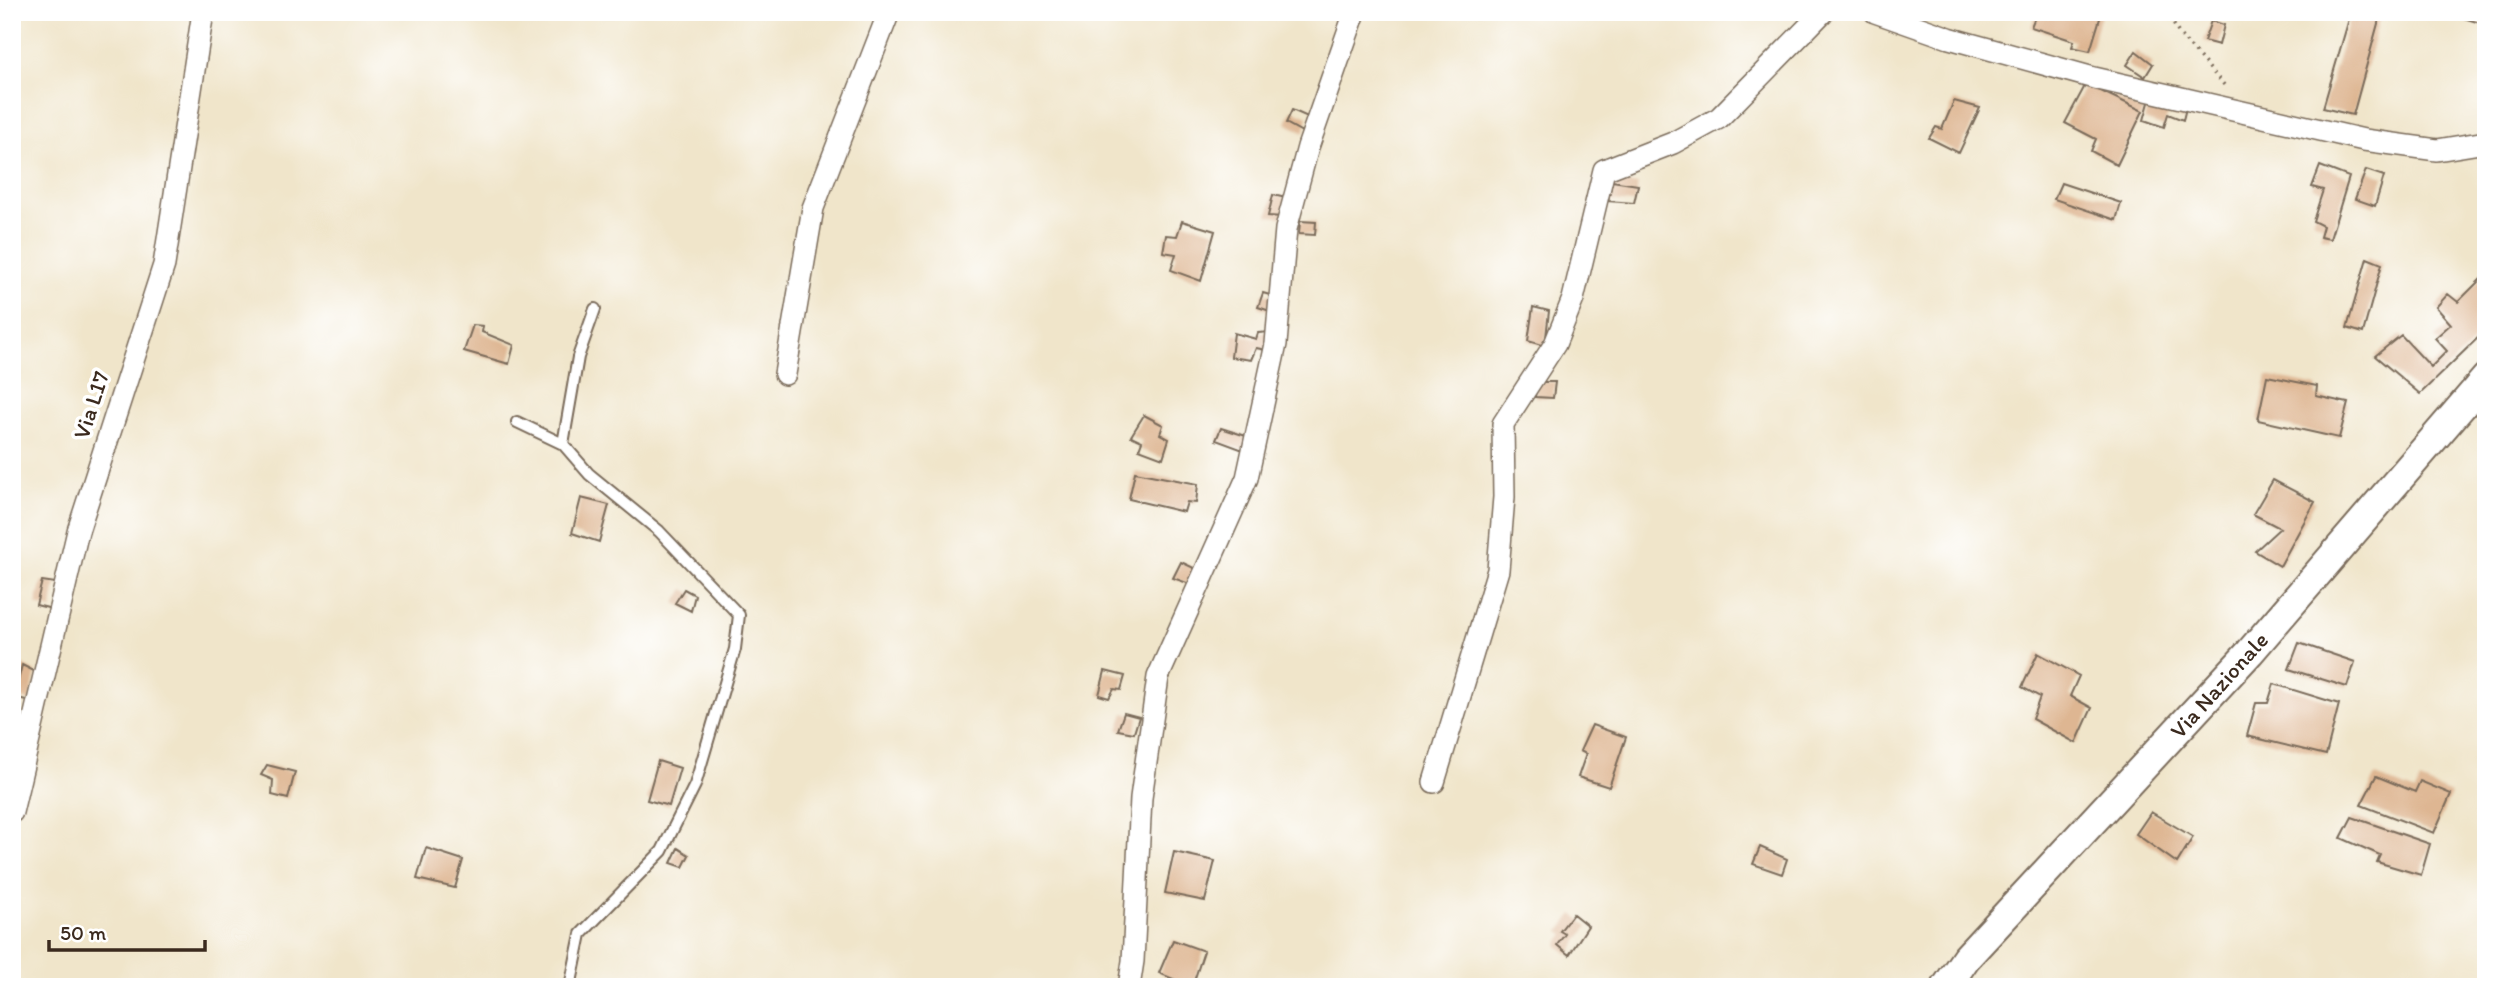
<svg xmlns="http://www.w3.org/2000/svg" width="2498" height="999" font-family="Itim,sans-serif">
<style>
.building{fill:#deb692}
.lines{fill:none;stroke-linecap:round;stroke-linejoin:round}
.service-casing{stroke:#7a6b5a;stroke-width:14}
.minor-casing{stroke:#7a6b5a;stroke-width:24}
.secondary-casing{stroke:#7a6b5a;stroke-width:32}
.path{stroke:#7a6b5a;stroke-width:3.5;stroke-dasharray:2 5;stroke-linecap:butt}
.service{stroke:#fff;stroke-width:10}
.minor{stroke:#fff;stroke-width:21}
.secondary{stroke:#fff;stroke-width:28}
.labels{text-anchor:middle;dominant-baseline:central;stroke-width:7;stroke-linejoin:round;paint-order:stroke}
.street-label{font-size:23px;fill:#3b2a1e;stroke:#fff}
</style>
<rect width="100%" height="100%" fill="#fff"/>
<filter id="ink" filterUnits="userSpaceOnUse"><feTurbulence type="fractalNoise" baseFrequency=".0143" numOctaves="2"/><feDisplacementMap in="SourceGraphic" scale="14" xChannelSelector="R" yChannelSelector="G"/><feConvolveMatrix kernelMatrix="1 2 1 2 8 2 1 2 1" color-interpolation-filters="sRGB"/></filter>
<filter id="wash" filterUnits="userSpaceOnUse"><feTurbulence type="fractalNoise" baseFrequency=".00686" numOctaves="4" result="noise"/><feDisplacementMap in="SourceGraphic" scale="28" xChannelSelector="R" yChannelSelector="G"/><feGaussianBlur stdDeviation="1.57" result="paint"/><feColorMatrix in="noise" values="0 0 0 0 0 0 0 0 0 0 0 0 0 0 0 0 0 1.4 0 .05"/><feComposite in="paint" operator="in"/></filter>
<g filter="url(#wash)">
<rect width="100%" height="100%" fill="#f0e5ca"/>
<g id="blocks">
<!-- building -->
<path class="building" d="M1285 12H1307L1306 18Z
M2037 12H2068L2083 17 2084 12 2101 15 2090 51 2072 47 2074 41 2031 27Z
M2351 12 2380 16 2353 115 2323 108Z
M2466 12H2486V25L2464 18Z
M2211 21 2224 25 2219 45 2204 41Z
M2136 51 2153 64 2145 77 2127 65Z
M2086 84 2143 111 2117 165 2091 151 2096 139 2065 123Z
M2150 99 2186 108 2183 120 2168 114 2164 127 2144 120Z
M1954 101 1980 108 1959 153 1929 138 1936 127 1942 129Z
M1292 110 1308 117 1304 133 1286 123Z
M2320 166 2349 177 2330 239 2320 237 2323 226 2313 221 2323 190 2312 187Z
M2366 170 2384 176 2375 206 2355 199Z
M1612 181 1638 185 1634 203 1608 201Z
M2061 183 2121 203 2116 220 2054 199Z
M1273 195 1286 198 1283 217 1268 216Z
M1182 221 1215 231 1201 281 1171 270 1176 254 1163 252 1166 235 1177 236Z
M1300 221 1316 222 1315 235 1299 234Z
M2367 258 2382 264 2363 333 2347 328Z
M2486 274V330L2420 394 2375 356 2401 335 2431 367 2447 351 2435 338 2451 324 2436 307 2448 294 2458 302Z
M1263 293 1273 296 1270 311 1258 307Z
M1533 307 1549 311 1545 346 1528 341Z
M473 325 483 326 482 332 514 345 509 364 464 351Z
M1270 332 1266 350 1256 348 1251 360 1231 357 1234 333 1256 339 1258 333Z
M2267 376 2317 386 2316 396 2348 403 2339 438 2258 420Z
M1537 382H1555L1553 398 1535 397Z
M1144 415 1163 425 1160 434 1169 439 1163 458 1139 449 1142 441 1131 436Z
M1221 428 1246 436 1243 450 1216 440Z
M1135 472 1198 484 1196 503 1187 502 1184 512 1129 499Z
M2273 480 2315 502 2280 566 2255 551 2280 528 2253 514Z
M581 498 609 505 599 542 572 533Z
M1181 562 1196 569 1190 584 1173 578Z
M42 581 56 583 52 609 36 605Z
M684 589 695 595 691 611 675 603Z
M2299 643 2355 662 2347 687 2289 669Z
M2038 653 2079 676 2070 696 2092 708 2076 743 2032 719 2040 697 2022 687Z
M22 665 36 672 30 701 14 697Z
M1105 671 1125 676 1121 690 1114 689 1109 698 1099 695Z
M2274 684 2339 704 2326 755 2247 736 2256 703H2268Z
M1124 713 1139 717 1134 733 1118 730Z
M1592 725 1626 737 1609 787 1578 777 1586 754 1580 751Z
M658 761 680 768 669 806 647 800Z
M267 765 295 772 288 799 272 795 273 780 261 775Z
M2376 776 2415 792 2420 781 2451 794 2434 833 2361 805Z
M2151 812 2193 837 2177 863 2136 834Z
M2352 817 2430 844 2421 875 2377 862 2380 855 2341 838Z
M1760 847 1787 859 1782 874 1753 864Z
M426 848 463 860 455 888 417 879Z
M678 848 689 855 683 867 671 863Z
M1174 852 1215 861 1205 901 1165 893Z
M1573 914 1588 926 1569 955 1557 945 1565 934 1560 931Z
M1173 940 1204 951 1192 987 1159 973Z"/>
</g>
</g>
<g filter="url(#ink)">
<use href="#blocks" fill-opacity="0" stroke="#7a6b5a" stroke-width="2"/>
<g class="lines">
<defs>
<path id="service" d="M517 422 563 444
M570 987 581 934 662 851 695 785 735 649 739 615 659 531 589 474 563 444 578 357 595 309"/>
<path id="minor" d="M1875 12 1949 38 2094 78 2364 140 2437 150 2486 142
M785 374 813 208 889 12
M1434 782 1498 570 1504 497 1503 424 1555 344 1573 299 1604 170 1673 143 1719 118 1823 12
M12 812 78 531 164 265 203 12
M1129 987 1133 961 1141 798 1158 677 1247 478 1276 344 1286 229 1308 147 1355 12"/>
<path id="secondary" d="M1946 987 1966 958 2250 652 2486 378"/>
</defs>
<!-- service casing -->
<use href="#service" class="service-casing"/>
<!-- minor casing -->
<use href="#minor" class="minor-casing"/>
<!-- secondary casing -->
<use href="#secondary" class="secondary-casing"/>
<!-- path -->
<path class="path" d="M2167 12 2179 34 2226 87"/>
<!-- service -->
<use href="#service" class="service"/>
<!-- minor -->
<use href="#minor" class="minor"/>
<!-- secondary -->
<use href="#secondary" class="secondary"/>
</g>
</g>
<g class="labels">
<!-- street labels -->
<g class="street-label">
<text transform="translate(91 405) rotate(-72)">Via L17</text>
<text transform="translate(2219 685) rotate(-48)">Via Nazionale</text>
</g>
</g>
<!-- margin -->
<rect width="2498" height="999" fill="none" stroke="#fff" stroke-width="42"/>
<!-- scale -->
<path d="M49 940v10h156v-10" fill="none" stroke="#3b2a1e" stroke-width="3.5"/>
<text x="60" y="940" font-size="21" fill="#3b2a1e" stroke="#ffffff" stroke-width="5" paint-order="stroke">50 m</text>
</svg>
